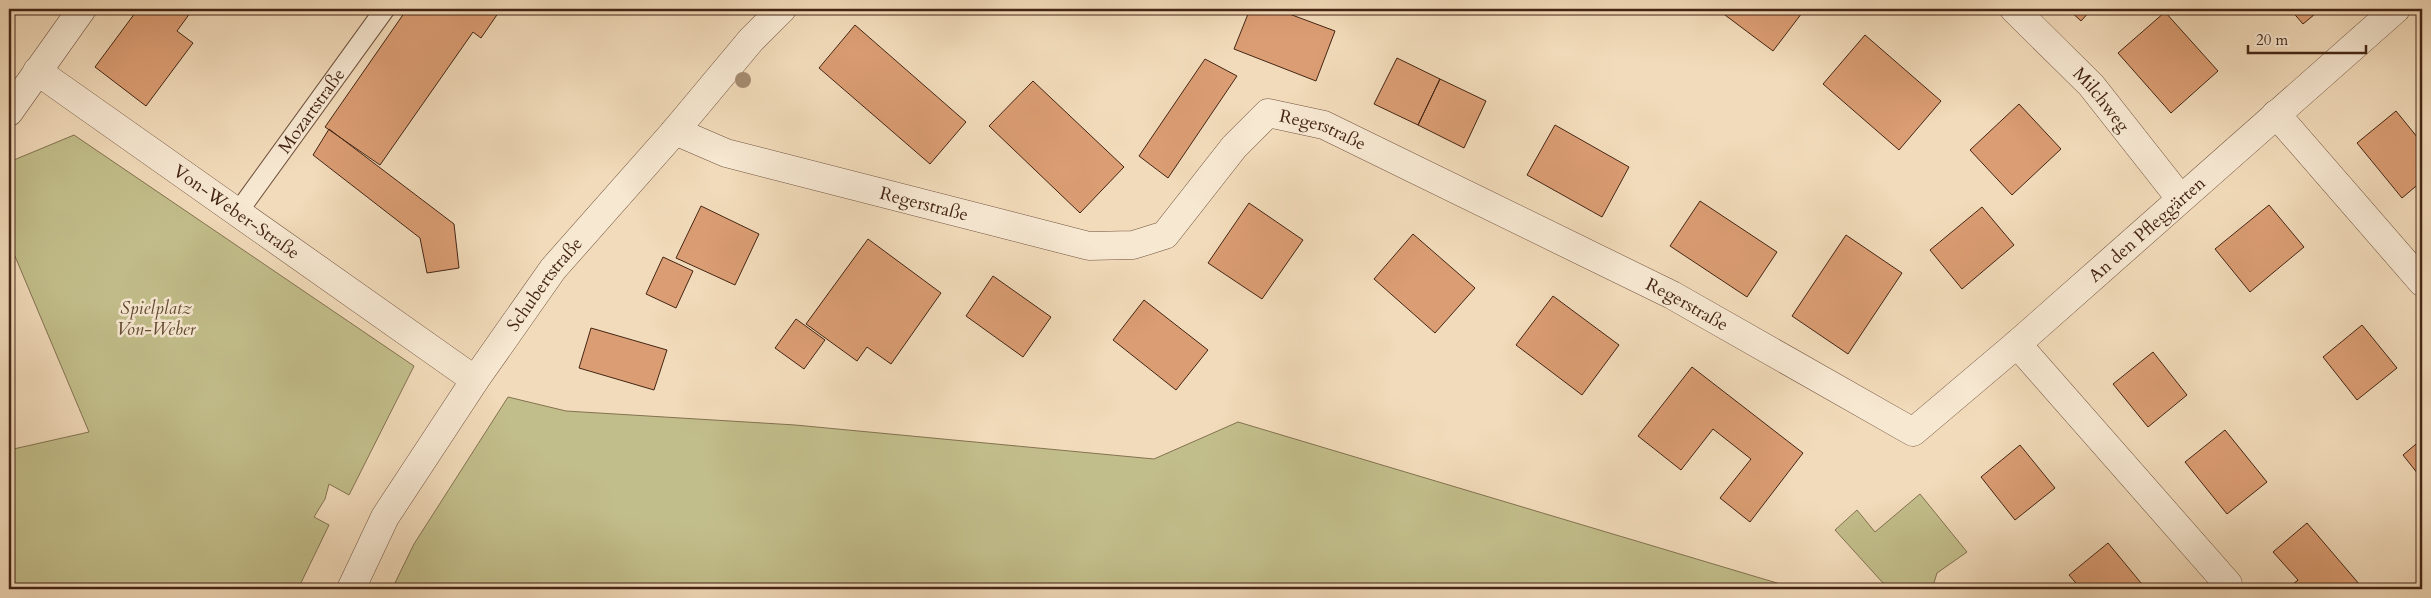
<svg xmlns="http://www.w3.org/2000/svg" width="2431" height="598" font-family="Cardo,serif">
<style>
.green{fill:#c2be8b;stroke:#837250}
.building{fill:#db9d73;stroke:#442514}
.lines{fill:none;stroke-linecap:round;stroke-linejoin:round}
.lane-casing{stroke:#70523e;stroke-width:21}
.street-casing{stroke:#70523e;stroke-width:29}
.lane{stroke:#f7e8d2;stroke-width:19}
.street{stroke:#f7e8d2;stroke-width:28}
.tree{fill:#a48c6f}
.labels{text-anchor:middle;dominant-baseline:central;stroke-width:5;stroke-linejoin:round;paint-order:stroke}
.street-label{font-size:18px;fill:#442514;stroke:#f7e8d2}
.park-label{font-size:18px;font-style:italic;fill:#644b32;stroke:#f7e8d2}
</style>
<rect width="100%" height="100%" fill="#f2dbba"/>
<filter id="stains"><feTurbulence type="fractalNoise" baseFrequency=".004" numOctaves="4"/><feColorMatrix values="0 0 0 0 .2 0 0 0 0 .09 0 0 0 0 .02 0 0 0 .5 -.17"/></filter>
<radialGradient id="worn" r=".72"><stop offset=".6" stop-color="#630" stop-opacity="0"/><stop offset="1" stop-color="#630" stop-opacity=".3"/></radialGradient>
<!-- green -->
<path class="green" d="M74 135 414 366 349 495 329 484 325 499 314 517 329 525 298 589H9V450L89 432 9 242V162Z
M508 397 566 411 795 425 1154 459 1238 422 1797 589H392L414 544Z
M1920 494 1967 552 1937 573 1932 589H1900L1883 583 1835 530 1857 510 1875 532Z"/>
<!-- building -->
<path class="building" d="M138 9H193L177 31 193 43 146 106 95 67Z
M407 9H501L481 38 473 32 380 165 325 127Z
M1250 9H1276L1335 31 1316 81 1234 49Z
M1717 9H1805L1773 51Z
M2068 9H2092L2081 21Z
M2290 9H2321L2303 24Z
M2165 12 2218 71 2171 113 2118 53Z
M855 25 966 122 930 164 819 68Z
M1865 35 1941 101 1899 150 1823 84Z
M1397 58 1440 79 1418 125 1374 104Z
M1205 59 1237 76 1168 178 1139 156Z
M1440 79 1486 101 1464 148 1418 125Z
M1033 81 1124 167 1080 213 989 126Z
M2019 104 2061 149 2012 195 1970 150Z
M2396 111 2422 143V181L2402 198 2357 143Z
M1555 125 1629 167 1602 217 1527 175Z
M329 129 454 224 459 268 427 273 420 238 313 155Z
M1700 201 1777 252 1747 297 1670 246Z
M1249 203 1303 240 1262 299 1208 263Z
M2269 205 2304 247 2250 292 2215 249Z
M701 206 759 234 735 285 676 258Z
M1982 207 2014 245 1962 289 1930 250Z
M1413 234 1475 288 1435 333 1374 279Z
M1846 235 1902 273 1848 354 1792 316Z
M868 239 941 293 891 364 867 347 857 361 806 324Z
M663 257 693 271 676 308 646 294Z
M993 276 1051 317 1023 357 966 316Z
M1553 296 1619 345 1582 395 1516 345Z
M1144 300 1208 350 1176 390 1113 340Z
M796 319 825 340 804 369 775 348Z
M2362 325 2397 368 2357 400 2323 357Z
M591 328 667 350 654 390 579 368Z
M2153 352 2187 395 2148 427 2113 384Z
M1692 367 1803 453 1750 522 1720 498 1751 459 1713 429 1681 470 1638 436Z
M2225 430 2267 482 2227 514 2185 462Z
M2422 439V479L2403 455Z
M2020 445 2055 488 2015 520 1981 477Z
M2307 523 2360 585 2355 589H2287L2298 580 2273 552Z
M2108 543 2146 589H2081L2069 575Z"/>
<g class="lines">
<defs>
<g id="lane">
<path id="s1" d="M238 212 385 9"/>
</g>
<g id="street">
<path id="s2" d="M2014 9 2091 85 2180 198"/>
<path id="s3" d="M37 71 475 380"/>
<path d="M9 112 82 9"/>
<path d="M2276 114 2422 282"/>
<path id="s4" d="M675 131 726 153 1089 246 1133 245 1165 235 1234 147 1268 113 1324 125 1672 295 1913 432 2017 344 2396 9"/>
<path d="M2017 344 2228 584"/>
<path id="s5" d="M351 589 385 517 475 380 553 269 675 131 751 40 782 9"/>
</g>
</defs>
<!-- lane casing -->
<use href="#lane" class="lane-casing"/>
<!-- street casing -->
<use href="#street" class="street-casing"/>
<!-- lane -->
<use href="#lane" class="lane"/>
<!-- street -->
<use href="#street" class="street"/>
</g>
<!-- trees -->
<circle class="tree" cx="743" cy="80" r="8"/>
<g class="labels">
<!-- street labels -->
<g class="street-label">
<text stroke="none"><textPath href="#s2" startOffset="126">Milchweg</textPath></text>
<text stroke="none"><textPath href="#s1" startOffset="125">Mozartstraße</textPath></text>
<text stroke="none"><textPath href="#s4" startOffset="725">Regerstraße</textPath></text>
<text stroke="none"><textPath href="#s4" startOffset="260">Regerstraße</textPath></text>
<text stroke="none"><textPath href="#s3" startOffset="244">Von-Weber-Straße</textPath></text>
<text stroke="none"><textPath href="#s4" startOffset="1699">An den Pfleggärten</textPath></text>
<text stroke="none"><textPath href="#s5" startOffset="362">Schubertstraße</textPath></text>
<text stroke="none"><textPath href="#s4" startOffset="1130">Regerstraße</textPath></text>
</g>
<!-- park labels -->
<g class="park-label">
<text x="156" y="308">Spielplatz<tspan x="156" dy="21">Von-Weber</tspan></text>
</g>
</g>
<!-- margin -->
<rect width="2431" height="598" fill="none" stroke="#f2dbba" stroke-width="30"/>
<rect x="10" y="10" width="2411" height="578" fill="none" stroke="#442514" stroke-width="2.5"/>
<rect x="15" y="15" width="2401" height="568" fill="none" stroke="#442514"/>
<!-- scale -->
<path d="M2248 45v8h118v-8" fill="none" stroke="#442514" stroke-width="2.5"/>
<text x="2256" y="45" font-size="15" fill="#442514" stroke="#f7e8d2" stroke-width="4" paint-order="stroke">20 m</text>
<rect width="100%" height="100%" filter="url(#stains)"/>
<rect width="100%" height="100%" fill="url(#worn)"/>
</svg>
